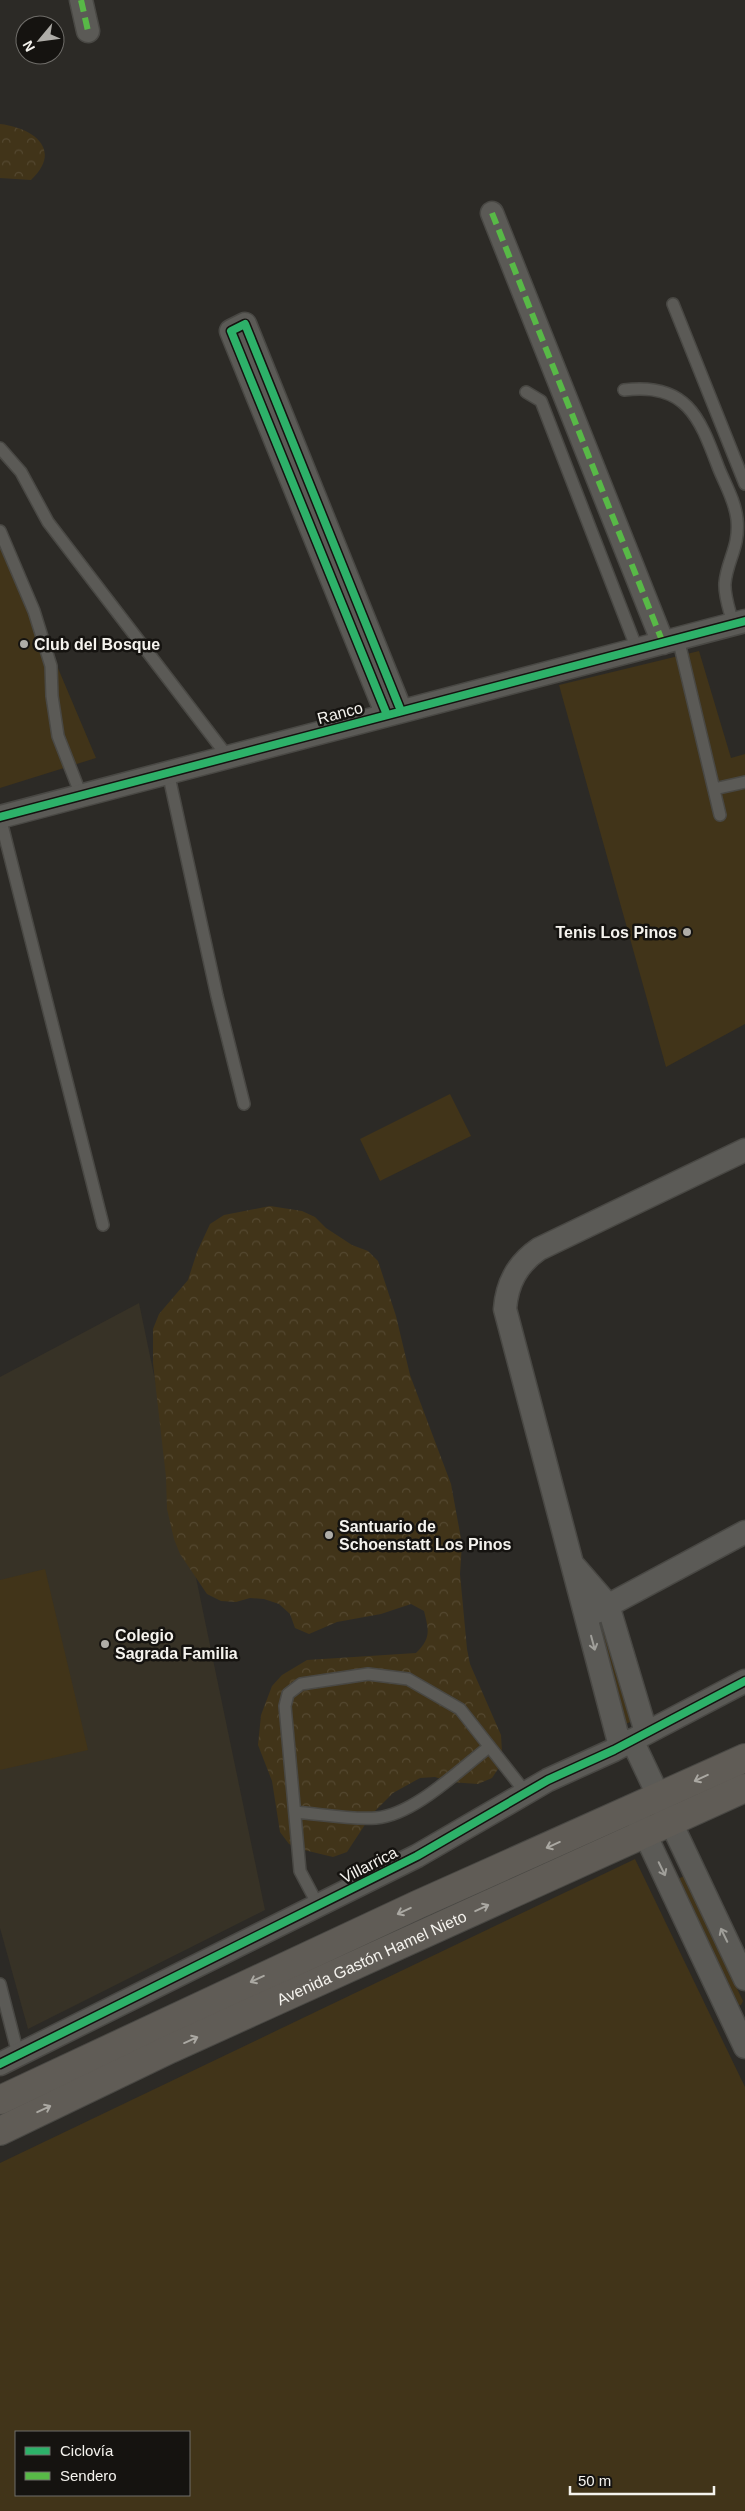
<svg xmlns="http://www.w3.org/2000/svg" width="745" height="2511" font-family="Arial,sans-serif">
<style>
.built{fill:#373226}
.grass{fill:#413419;fill-rule:evenodd}
.forest{fill:url(#forest-crowns)}
.lines{fill:none;stroke-linecap:round;stroke-linejoin:round}
.service-casing{stroke:#494844;stroke-width:14}
.minor-casing{stroke:#494844;stroke-width:25}
.secondary-casing{stroke:#494844;stroke-width:30}
.service{stroke:#5b5a56;stroke-width:11}
.minor{stroke:#5b5a56;stroke-width:22}
.secondary{stroke:#605c56;stroke-width:28}
.quiet{stroke:#58b947;stroke-width:6;stroke-dasharray:12 6;stroke-linecap:butt}
.cycleway-casing{stroke:#151310;stroke-width:11}
.cycleway{stroke:#2db169;stroke-width:8}
.oneway{stroke:#a09f9a}
.oneway2{stroke:#aaa8a2}
.poi-dot{fill:#afada8;stroke:#151310;stroke-width:2}
.labels{text-anchor:middle;dominant-baseline:central;stroke-width:5;stroke-linejoin:round;paint-order:stroke}
.poi-label{font-size:16px;font-weight:bold;fill:#f5f3ee;stroke:#151310;text-anchor:start}
.street-label{font-size:16px;fill:#f5f3ee;stroke:#151310}
</style>
<defs>
<pattern id="forest-crowns" width="20" height="18" patternUnits="userSpaceOnUse" patternTransform="scale(1.25)"><rect width="20" height="18" fill="#413419"/><path d="M2 6a3 3 0 1 1 6 0M12 15a3 3 0 1 1 6 0" fill="none" stroke="#544830"/></pattern>
</defs>
<rect width="100%" height="100%" fill="#2c2a26"/>
<!-- built -->
<path class="built" d="M139 1303 265 1910 28 2029 0 1928V1377Z"/>
<!-- grass -->
<path class="grass" d="M0 531 96 758 0 788Z
M699 651 731 758 745 754V1024L666 1067 559 685Z
M450 1094 471 1136 380 1181 360 1139Z
M45 1569 88 1750 0 1770V1580Z
M601 1622 603 1624 632 1721 624 1725 598 1623Z
M635 1859 745 2087V2511H0V2163ZM16 2432H189V2495H16Z
M684 1876 743 2001 741 2005H737L678 1879Z"/>
<!-- forest -->
<path class="forest" d="M0 124C34 128 63 150 31 180L0 178Z
M270 1206 302 1211 315 1217 326 1228 352 1245 368 1251 378 1261 396 1316 410 1375 451 1484 462 1544 460 1574 467 1649 470 1664 501 1735 502 1752 500 1766 492 1778 478 1784 450 1782 435 1777 420 1778 393 1793 372 1814 347 1852 333 1857 304 1850 289 1844 280 1832 272 1781 258 1745 261 1715 272 1686 282 1675 307 1660 416 1653C431 1638 429 1631 424 1611L411 1604 381 1614 337 1622 309 1634 295 1628 290 1614 279 1604 264 1599 250 1598 236 1602 221 1601 207 1594 180 1554 174 1539 167 1509 166 1477 153 1363V1329L159 1314 188 1280 197 1252 210 1224 224 1215Z"/>
<g class="lines">
<defs>
<path id="service" d="M673 304 745 484
M624 390C688 382 700 419 719 469 726 486 735 501 737 519 740 547 727 560 725 583 724 596 730 611 733 624
M526 392 541 401 637 649
M0 448 21 472 48 522 228 757
M0 531 34 611 51 666 52 696 58 736 81 795
M678 638 720 815
M168 772 217 996 244 1104
M714 789 745 782
M0 817 103 1225
M295 1812C320 1814 351 1820 376 1818 414 1815 459 1770 489 1747
M318 1905 300 1871 285 1706 288 1694 301 1684 368 1674 408 1679 460 1709 526 1793
M0 1984 18 2054"/>
<path id="minor" d="M81 0 88 31
M492 213 663 643
M387 715 231 331 245 324 401 711
M0 817 745 621
M575 1567 608 1605 646 1732
M596 1612 745 1532
M632 1740 745 1979
M620 1746 505 1309C507 1283 517 1264 539 1249L745 1150
M638 1819 745 2047
M0 2064 417 1856 548 1780 614 1750 745 1681"/>
<g id="secondary">
<path d="M0 2100 417 1905 745 1758"/>
<path id="s1" d="M0 2131 170 2049 745 1788"/>
</g>
</defs>
<!-- service casing -->
<use href="#service" class="service-casing"/>
<!-- minor casing -->
<use href="#minor" class="minor-casing"/>
<!-- secondary casing -->
<use href="#secondary" class="secondary-casing"/>
<!-- service -->
<use href="#service" class="service"/>
<!-- minor -->
<use href="#minor" class="minor"/>
<!-- secondary -->
<use href="#secondary" class="secondary"/>
<!-- quiet -->
<path class="quiet" d="M81 0 88 31
M492 213 663 643"/>
<defs>
<path id="cycleway" d="M387 715 231 331 245 324 401 711
M0 817 745 621
M0 2064 417 1856 548 1780 614 1750 745 1681"/>
</defs>
<!-- cycleway casing -->
<use href="#cycleway" class="cycleway-casing"/>
<!-- cycleway -->
<use href="#cycleway" class="cycleway"/>
</g>
<!-- one-way arrows -->
<defs><path id="oneway-shaft" d="M-6 0H5M1.5-3L5.5 0L1.5 3" fill="none" stroke-width="1.6" stroke-linecap="round" stroke-linejoin="round" transform="scale(1.25)"/></defs>
<g class="oneway">
<use href="#oneway-shaft" transform="translate(593 1643) rotate(75)"/>
<use href="#oneway-shaft" transform="translate(662 1869) rotate(64)"/>
<use href="#oneway-shaft" transform="translate(724 1935) rotate(-116)"/>
</g>
<g class="oneway2">
<use href="#oneway-shaft" transform="translate(701 1778) rotate(155)"/>
<use href="#oneway-shaft" transform="translate(553 1845) rotate(156)"/>
<use href="#oneway-shaft" transform="translate(482 1908) rotate(-25)"/>
<use href="#oneway-shaft" transform="translate(404 1911) rotate(155)"/>
<use href="#oneway-shaft" transform="translate(257 1979) rotate(155)"/>
<use href="#oneway-shaft" transform="translate(191 2040) rotate(-24)"/>
<use href="#oneway-shaft" transform="translate(44 2109) rotate(-25)"/>
</g>
<!-- markers -->
<g class="poi-dot">
<circle cx="24" cy="644" r="5"/>
<circle cx="687" cy="932" r="5"/>
<circle cx="329" cy="1535" r="5"/>
<circle cx="105" cy="1644" r="5"/>
</g>
<g class="labels">
<!-- poi labels -->
<g class="poi-label">
<text x="34" y="644">Club del Bosque</text>
<text x="677" y="932" text-anchor="end">Tenis Los Pinos</text>
<text x="339" y="1526">Santuario de<tspan x="339" dy="18">Schoenstatt Los Pinos</tspan></text>
<text x="115" y="1635">Colegio<tspan x="115" dy="18">Sagrada Familia</tspan></text>
</g>
<!-- street labels -->
<g class="street-label">
<text transform="translate(340 713) rotate(-15)">Ranco</text>
<text transform="translate(369 1865) rotate(-27)">Villarrica</text>
<text stroke="none"><textPath href="#s1" startOffset="410">Avenida Gastón Hamel Nieto</textPath></text>
</g>
</g>
<!-- legend -->
<rect x="15" y="2431" width="175" height="65" fill="#151310" stroke="#6f6d69"/>
<rect x="25" y="2447" width="25" height="8" fill="#2db169" stroke="#6f6d69"/>
<text x="60" y="2456" font-size="15" fill="#f5f3ee">Ciclovía</text>
<rect x="25" y="2472" width="25" height="8" fill="#58b947" stroke="#6f6d69"/>
<text x="60" y="2481" font-size="15" fill="#f5f3ee">Sendero</text>
<!-- north arrow -->
<g transform="translate(40 40) rotate(241)"><circle r="24" fill="#151310" stroke="#6f6d69"/>
<path d="M0-4L9 19L0 12L-9 19Z" fill="#afada8"/>
<text y="-8" font-size="14" font-weight="bold" text-anchor="middle" fill="#f5f3ee">N</text>
</g>
<!-- scale -->
<path d="M570 2486v8h144v-8" fill="none" stroke="#f5f3ee" stroke-width="2.5"/>
<text x="578" y="2486" font-size="15" fill="#f5f3ee" stroke="#151310" stroke-width="4" paint-order="stroke">50 m</text>
</svg>
